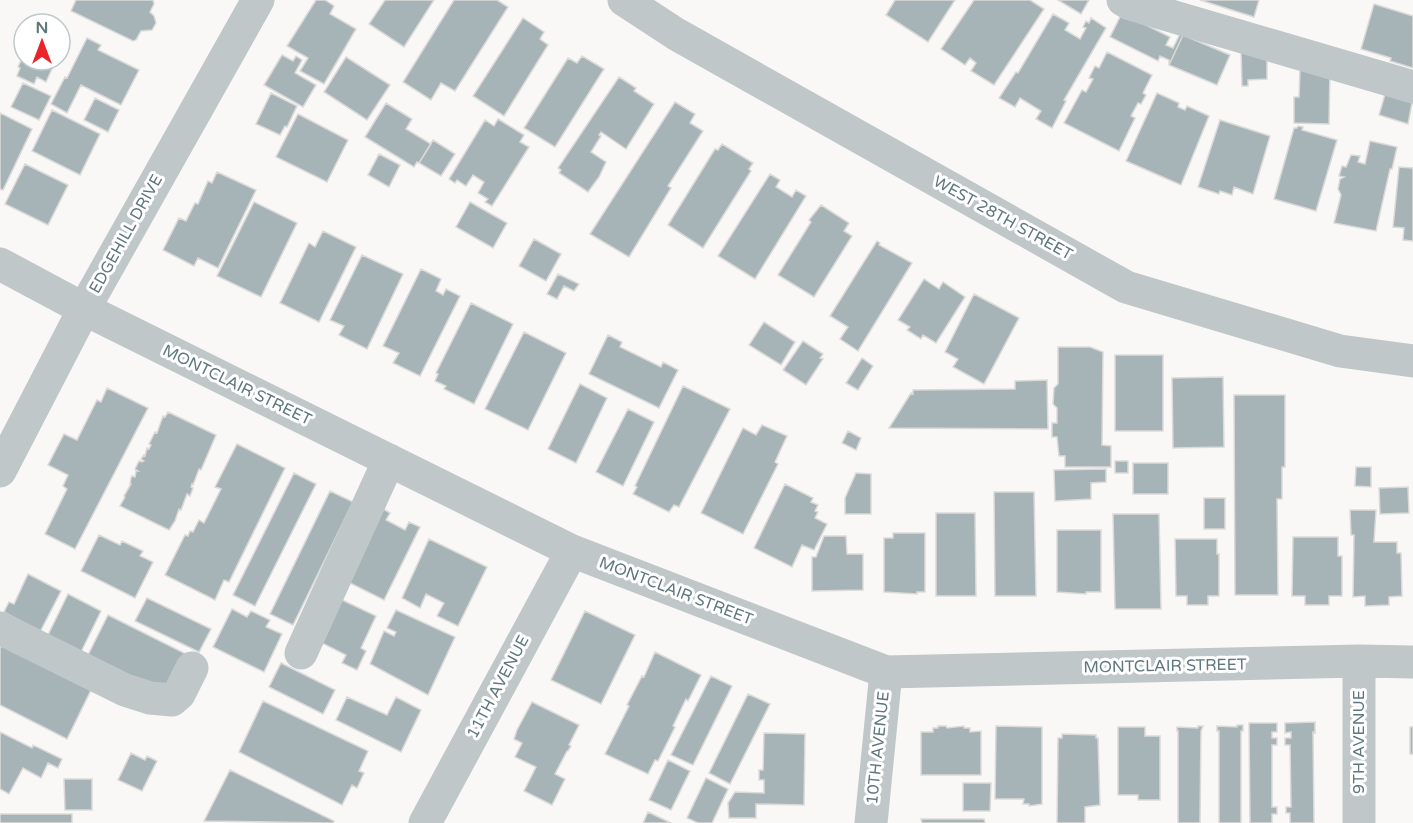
<svg xmlns="http://www.w3.org/2000/svg" width="1413" height="823" font-family="'Varela Round',sans-serif">
<style>
.building{fill:#a6b4b7;stroke:#dbdad9;stroke-width:1.5}
.lines{fill:none;stroke-linecap:round;stroke-linejoin:round}
.minor{stroke:#c0c7c9;stroke-width:33}
.labels{text-anchor:middle;dominant-baseline:central;stroke-width:6;stroke-linejoin:round;paint-order:stroke}
.street-label{font-size:16px;fill:#5e777d;stroke:#fff}
</style>
<rect width="100%" height="100%" fill="#f9f8f6"/>
<!-- building -->
<path class="building" d="M76 0H153L154 4 150 12 154 16 156 23 152 30 141 31 136 40 133 41 71 11Z
M316 0H325L334 6 330 14 356 29 324 84 300 71 308 58 287 46Z
M385 0H434L404 47 369 24Z
M454 0H497L508 7 455 91 441 83 431 100 403 82Z
M895 0H955L928 42 886 15Z
M974 0H1030L1044 9 994 85 971 71 976 63 970 58 965 65 941 49Z
M1058 0H1089L1081 14Z
M1200 0H1259L1254 17Z
M1374 4 1413 16V68L1390 61 1391 58 1361 49Z
M1122 13 1170 37 1166 45 1173 48 1180 34 1183 35 1169 65V60L1160 56 1158 61 1110 37Z
M1053 14 1069 23 1065 30 1080 39 1086 28 1083 27 1086 21 1089 23 1091 18 1106 28 1064 100 1066 101 1052 128 1036 119 1041 111 1020 98 1015 107 999 98 1016 72 1018 73Z
M523 18 544 32 540 39 548 45 504 116 473 96Z
M60 32 68 35 60 52Z
M1183 35 1230 55 1217 85 1169 65Z
M87 38 101 45 98 50 139 70 121 105 81 85 67 113 51 104 65 77 67 78Z
M1267 50V79L1248 80V86H1242L1241 51Z
M1107 52 1152 75 1143 93 1146 95 1141 104 1138 103 1131 116 1135 118 1119 151 1064 123 1082 90 1086 92 1093 79 1089 78 1095 66 1099 68Z
M24 54V60H56L46 82 37 77 34 84 17 76 20 68 18 67Z
M282 55 293 61 296 56 302 60 295 73 316 85 303 107 264 85Z
M582 56 604 69 555 147 524 128 568 58 577 63Z
M346 57 390 85 367 120 324 92Z
M1300 68H1330L1329 124 1294 123V97H1299Z
M619 77 636 88 634 91 654 104 626 149 601 132 599 135 601 136 591 152 606 162 599 177 588 192 559 173 561 170 558 168Z
M23 83 51 96 39 120 11 107Z
M1388 84 1413 98 1408 124 1379 115Z
M271 93 297 106 287 127 285 126 280 135 256 124Z
M1157 93 1179 103 1178 107 1185 110 1187 106 1209 116 1181 185 1126 161Z
M95 98 119 110 108 132 84 120Z
M675 102 695 114 690 123 703 131 668 186 671 188 629 257 590 234Z
M386 103 412 119 406 129 431 144 419 163 417 162 414 167 365 137Z
M52 110 100 134 80 175 32 151Z
M0 113 32 129 3 190 0 189Z
M298 114 348 140 327 182 276 157Z
M498 119 524 135 520 142 529 147 492 206 485 202 488 199 478 193 484 182 473 175 466 186 457 180 455 183 449 179 485 120 494 126Z
M1220 120 1270 136 1253 194 1234 187 1232 195 1220 191 1219 194 1198 187Z
M1298 126 1303 127 1302 130 1337 140 1316 211 1274 199 1294 128H1297Z
M433 140 455 154 441 176 419 163Z
M1370 141 1397 147 1392 169H1390L1376 231 1334 223 1341 195 1338 189 1340 179 1344 177 1339 176 1342 166 1346 167 1351 155 1360 156 1358 162 1365 164Z
M722 144 753 163 749 169 751 171 703 248 668 225 715 149 718 150Z
M379 154 400 165 389 187 368 175Z
M25 164 68 185 48 225 5 204Z
M1399 167 1413 168V241L1403 240 1404 228 1393 227Z
M217 172 256 190 218 268 198 258 194 266 163 250 179 218 186 221 195 203 198 204 208 181 212 183Z
M770 174 780 180 776 187 792 197 796 190 806 196 755 279 718 256Z
M254 202 297 223 261 297 217 276Z
M470 202 507 223 493 248 456 227Z
M821 205 849 223 844 231 852 236 814 297 778 275 811 222 809 220Z
M323 231 356 247 319 322 280 303 309 243 315 247Z
M534 239 561 254 546 281 519 266Z
M877 241 880 243 879 245 912 263 858 351 840 339 848 327 830 316Z
M362 255 403 274 367 349 339 335 344 326 330 320Z
M421 269 441 279 436 291 443 295 446 289 460 296 420 376 393 363 399 353 383 346Z
M558 274 579 284 574 291 564 286 557 299 547 294Z
M924 279 939 289 943 282 965 297 936 343 923 335 921 339 907 330 910 327 898 320Z
M974 294 1019 318 984 384 953 367 958 359 945 352Z
M471 303 513 324 474 404 444 389 446 386 435 381 438 374 436 373Z
M764 322 795 342 781 365 749 345Z
M524 332 566 353 528 430 485 409Z
M608 335 622 342 620 347 661 367 663 362 678 370 659 408 589 374Z
M803 341 823 354 820 358 823 359 806 385 783 370Z
M1058 347H1090L1103 352 1102 445 1111 446V467H1065V456H1059L1057 437H1052V423H1057V408L1053 404 1054 388 1058 384Z
M1115 355H1163V431H1115Z
M862 358 873 366 858 390 846 383Z
M1223 377 1224 447 1173 448 1172 378Z
M1047 380 1048 429 889 428 911 393 913 394V390L1015 389V381Z
M580 384 607 398 576 463 548 449Z
M683 386 730 409 679 507 674 505 669 512 633 494 637 487 635 486Z
M107 388 148 408 75 549 45 534 67 489 63 486 68 475 48 465 64 434 77 440 97 400 101 402Z
M1234 395H1285V467H1282V499H1277L1278 595H1235Z
M628 409 654 422 623 486 596 472Z
M168 412 216 435 201 470 199 469 193 485 192 484 191 487 193 488 190 496 187 494 181 510 179 509 175 521 169 530 120 506 125 497 124 496 131 484H130L131 478 132 476 135 477 136 471H138L135 469 139 461 142 462 144 461 141 459 144 455 145 456 147 448 149 449 151 445 149 444 155 432 157 433 163 416 165 417Z
M762 425 787 436 775 462 778 464 743 534 701 513 743 428 756 435Z
M848 431 861 438 856 450 842 443Z
M237 444 285 468 229 582 224 580 215 600 165 575 185 535 188 536 190 531 193 532 199 520 204 523 221 489 215 487Z
M1115 461H1128V473H1115Z
M1133 463H1168V494H1133Z
M1356 467H1371V487L1355 486Z
M1106 469V482L1091 483V499L1055 501 1054 470Z
M294 473 316 484 255 606 233 595Z
M856 473 871 474V514H845V498Z
M785 484 813 498 811 502 818 505 815 511 818 512 815 518 827 524 814 550 802 545 792 567 754 548Z
M1408 487 1409 513 1380 514 1379 488Z
M330 491 353 502 293 625 270 614Z
M994 492H1034L1036 596H995Z
M1204 498H1225V529H1204Z
M380 507 390 513 386 520 405 530 409 522 420 527 384 600 344 580Z
M1350 510H1376L1374 542H1397V553H1401L1402 596 1389 597V605L1365 606V596L1353 597 1354 535H1351Z
M936 513H975L976 596H936Z
M1113 514H1159L1161 609H1115Z
M1057 530H1101V592H1086V594L1057 592Z
M893 533H925V592H917V594L884 592V538H893Z
M99 535 120 545 122 541 143 551 140 556 153 562 135 598 81 571Z
M824 536H846L847 554H863V590L812 591V557H816Z
M1293 537H1338V556H1342V596H1329V605H1305V596H1292Z
M429 539 487 567 458 626 437 616 444 603 426 594 420 608 402 598Z
M1175 539H1217V554H1219V596H1208V605H1187V596H1176Z
M28 574 61 591 40 632 4 612 9 602 14 604Z
M68 594 101 611 81 652 48 635Z
M336 597 376 616 361 648 366 651 357 670 342 663 346 655 320 642Z
M147 598 211 629 199 652 135 621Z
M232 609 247 617 251 611 270 620 266 627 282 634 264 672 213 647Z
M396 610 455 637 428 695 370 664 384 631 394 636 396 632 387 628Z
M585 611 635 635 601 704 551 680Z
M108 615 190 656 170 696 88 655Z
M2 646 91 690 67 739 0 705V648Z
M655 652 701 675 688 701 686 699 673 726 675 727 658 761 655 760 648 774 605 754 629 706 627 705 642 676 644 677Z
M281 663 335 690 323 714 269 687Z
M711 676 732 686 693 765 671 755Z
M748 694 770 704 730 784 709 773Z
M347 697 387 715 396 697 421 710 401 752 336 720Z
M263 701 368 751 359 771 364 773 357 788 352 785 342 805 239 752Z
M532 702 579 725 569 745 571 746 568 751H567L555 774 565 779 552 805 524 791 536 767 515 757 522 743 514 739 517 730Z
M1315 722V733L1313 732 1314 823H1290V813H1286V807H1291L1290 745H1285V738H1291V732L1285 733V723Z
M1249 723H1277V732H1272V738H1277V745H1272V807H1277V814H1272V823H1250Z
M1237 725H1243V731H1241V823H1219V731H1217V726L1237 727Z
M938 726H946L947 728 964 726V728H970V732L981 731V775H921V732H933V728H938Z
M996 726 1042 727V804L1029 806V804H1023L1024 799H995Z
M1198 726H1203L1201 731 1200 823H1178V731H1177V727L1198 728Z
M1118 727H1145V736H1160V800H1138V795H1118Z
M1410 727H1413V754H1410Z
M0 732 32 748 33 745 62 759 58 768 48 763 41 778 23 768 9 794 0 789Z
M764 733 805 734 804 805 756 804V818H729L728 803 735 792 764 793V780H759V770H763Z
M1062 734 1096 735V738H1098L1100 805 1085 807V823H1057L1058 738H1062Z
M131 753 145 760 147 756 157 761 142 791 118 780Z
M668 760 690 771 671 810 649 800Z
M230 770 334 821 333 823 204 821Z
M706 778 728 789 712 823H698L687 818Z
M64 779H92V810H65Z
M963 783H991L990 811H963Z
M648 812 671 823H643Z
M0 814H72V823H0Z
M921 819H984L985 823H922Z"/>
<g class="lines">
<!-- minor -->
<path class="minor" d="M624 0 676 34 1126 287 1340 351 1413 361
M1123 0 1130 4 1413 87
M0 264 84 309 572 551 886 672 1359 661 1413 662
M0 471 84 309 258 0
M0 628 125 690 150 698 172 700 179 694 192 668
M301 653 389 460
M1359 661V823
M425 823 572 551
M871 823 886 672"/>
</g>
<g class="labels">
<!-- street labels -->
<g class="street-label">
<text transform="translate(1003 218) rotate(29)">WEST 28TH STREET</text>
<text transform="translate(126 234) rotate(-61)">EDGEHILL DRIVE</text>
<text transform="translate(237 385) rotate(26)">MONTCLAIR STREET</text>
<text transform="translate(676 591) rotate(21)">MONTCLAIR STREET</text>
<text transform="translate(1165 666) rotate(-1)">MONTCLAIR STREET</text>
<text transform="translate(498 687) rotate(-62)">11TH AVENUE</text>
<text transform="translate(1359 742) rotate(-90)">9TH AVENUE</text>
<text transform="translate(878 748) rotate(-84)">10TH AVENUE</text>
</g>
</g>
<!-- north arrow -->
<g transform="translate(42 42)"><circle r="28" fill="#ffffff" stroke="#bfc9cb" stroke-width="1.5"/>
<path d="M0-4.5L10 22L0 15L-10 22Z" fill="#ea2529"/>
<text y="-9" font-size="16" font-weight="bold" text-anchor="middle" fill="#5e777d">N</text>
</g>
</svg>
